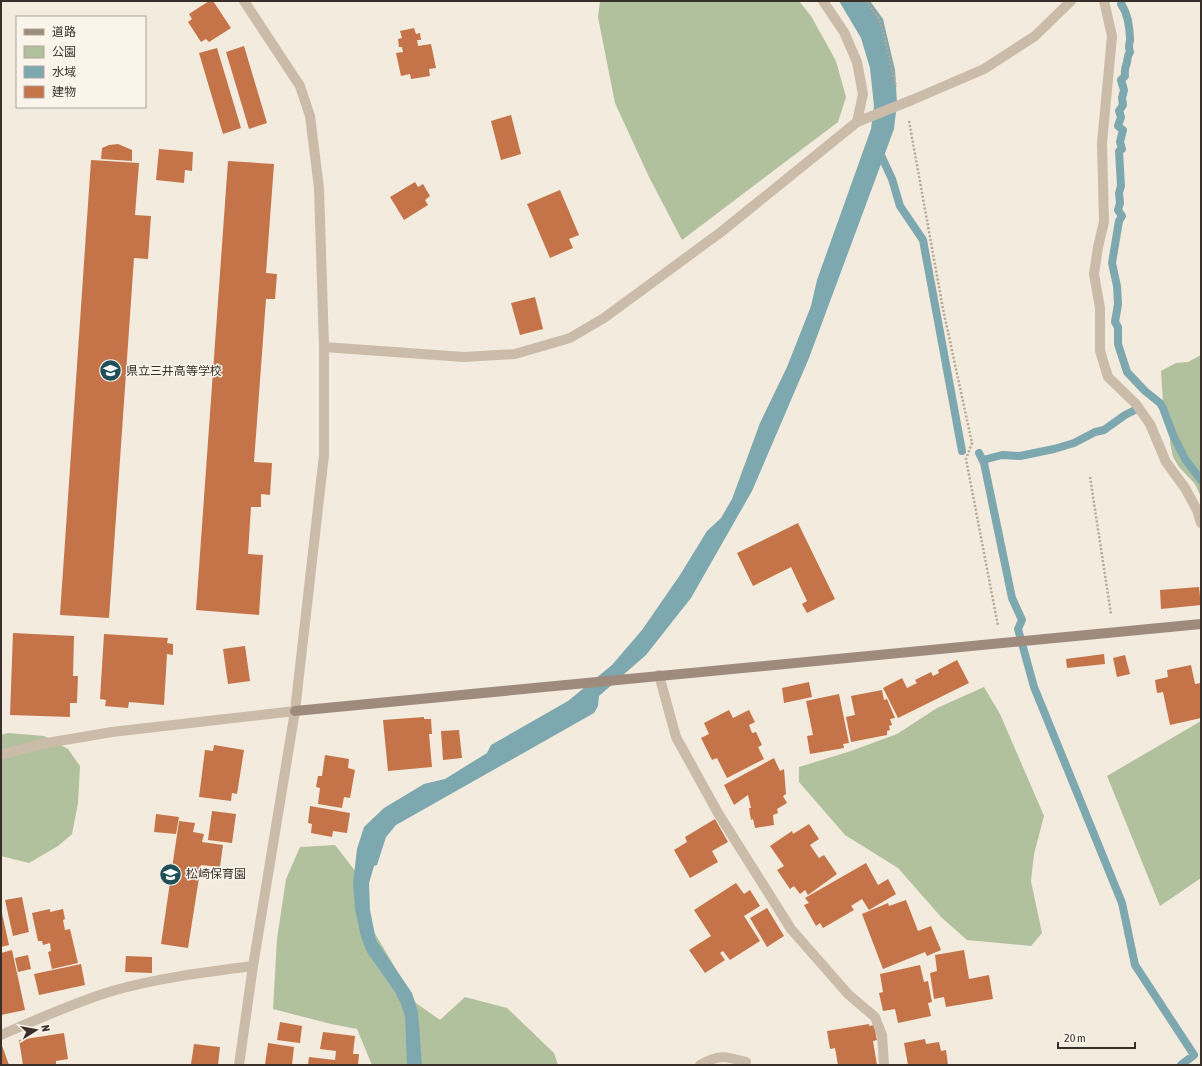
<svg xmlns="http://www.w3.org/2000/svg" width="1202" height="1066" font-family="'Asap Condensed','Noto Sans JP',sans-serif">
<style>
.green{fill:#b2c19d}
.water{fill:#7da8af}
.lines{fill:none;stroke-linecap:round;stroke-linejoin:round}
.stream{stroke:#7da8af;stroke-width:8}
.building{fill:#c57449}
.path{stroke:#b6a693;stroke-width:2.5;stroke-dasharray:2 2;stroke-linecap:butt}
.lane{stroke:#cbbca9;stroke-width:10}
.street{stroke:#cbbca9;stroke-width:10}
.secondary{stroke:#9e8b7b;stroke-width:10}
.labels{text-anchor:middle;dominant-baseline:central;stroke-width:3;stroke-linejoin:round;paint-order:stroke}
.poi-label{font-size:12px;fill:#382f29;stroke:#faf4ea;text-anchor:start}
</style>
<rect width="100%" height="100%" fill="#f2ebde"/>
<!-- green -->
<path class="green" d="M600 1H799L811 16 836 61 846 97 838 122 682 240 649 177 615 103 598 17Z
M1201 355V497L1195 484 1179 467 1173 457 1170 443V420L1163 402 1161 371 1176 363 1188 362Z
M984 687 1000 714 1044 816 1034 854 1031 881 1042 933 1031 946 967 940 942 918 898 868 845 835 799 782V767L851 751 897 734 937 708Z
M1201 721V878L1160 906 1107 776Z
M8 733 44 736 68 749 80 766 78 803 72 834 58 846 29 863 1 856V735Z
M335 845 356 872 364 915 416 1003 440 1020 465 997 507 1008 554 1053 558 1065H372L357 1029 331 1024 273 1009 277 939 286 879 300 847Z"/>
<!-- water -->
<path class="water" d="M839 1H870L883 19 895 70 897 103 894 129 809 358 752 491 691 598 646 655 599 696 598 706 594 713 396 825 386 837 377 865 374 866 369 883 370 910 376 940 412 993 418 1012 422 1065H407L405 1016 401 1004 395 992 367 952 361 937 355 909 353 883 357 849 364 827 384 808 424 784 445 779 487 753 491 745 568 701 612 665 642 630 680 575 707 531 721 518 732 499 760 423 787 367 811 306 817 280 871 129 874 106 870 68 861 38Z"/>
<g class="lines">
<!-- stream -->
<path class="stream" d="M1122 1 1121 4C1128 14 1129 25 1130 37 1131 43 1127 44 1130 52 1127 56 1128 58 1127 62 1126 68 1124 67 1125 76L1121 80 1124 90 1122 98 1123 105 1119 111 1121 117 1118 126 1123 130 1120 142 1122 149 1119 151 1121 186 1119 193 1120 203 1118 210 1122 216 1119 221 1112 263 1117 286 1118 304 1115 322 1118 327V344L1127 372 1145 391 1160 403 1163 408 1173 435 1185 459 1201 480
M879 151 892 179 900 206 923 240 962 451
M979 453 984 463 1012 598 1022 620 1018 629 1034 687 1122 903 1135 965 1194 1055 1181 1065
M983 460 1002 455 1020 456 1054 449 1074 443 1095 432 1104 430 1125 415 1139 408"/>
</g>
<!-- building -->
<path class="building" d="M209 1H213L231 28 209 42 206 39 201 42 188 22 192 19 189 14Z
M414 28 416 34 420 33 421 40H417L418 46 431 44 436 68 429 69 430 76 411 79 410 74 401 76 396 53 403 52 402 47H399L398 39 402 38 400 31Z
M244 46 267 123 249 129 226 52Z
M217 48 241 128 223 134 199 53Z
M511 115 521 154 501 160 491 121Z
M118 144 132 150V161L101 159 102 148 109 145Z
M159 149 193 152 192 171 185 170 184 183 156 180Z
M91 160 139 163 135 215 151 216 148 259 134 258 109 618 60 615Z
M228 161 274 164 266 273 277 274 275 299H266L254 462 272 463 270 495 261 494V507H251L248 554 263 555 259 615 196 610Z
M415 182 418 187 423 184 430 196 425 200 428 205 404 220 390 197Z
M560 190 579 235 569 239 573 248 550 258 527 204Z
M535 297 543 329 520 335 511 303Z
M798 523 835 599 807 613 802 604 807 601 791 567 753 586 737 553Z
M1199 587 1201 605 1161 609 1160 590Z
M13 633 74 636 73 676H78L77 703H70V717L10 715Z
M104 634 168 638 167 643 173 644V655L167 654 164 705 129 702 128 708 105 706 106 700 100 699Z
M245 646 250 681 228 684 223 649Z
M1104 654 1105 664 1067 668 1066 659Z
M1125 655 1130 674 1117 677 1113 658Z
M957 660 969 683 898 718 883 688 902 678 907 688 917 683 915 680 931 672 933 676 939 673 938 670Z
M1191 665 1195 684 1201 683V718L1170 725 1163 692 1157 693 1155 680 1168 677 1167 670Z
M809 682 812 697 784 703 782 688Z
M882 690 884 700 887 699 895 718 890 719 892 725 889 726 890 730 887 731V735L851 742 846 717 855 715 851 696Z
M839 694 849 743 843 744 844 748 810 754 807 736 813 735 806 701Z
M729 710 733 718 749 710 755 722 749 725 752 733 756 732 762 745 758 747 764 759 727 778 717 758 712 760 701 738 709 734 704 723Z
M424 717V719H431L432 734H429L432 767 388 771 383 720Z
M459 730 462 758 443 760 441 731Z
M214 745 244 750 237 794 232 793 231 801 199 797 205 750 213 751Z
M325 755 349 759 348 768 355 770 350 798 344 797 342 808 318 804 320 788 316 787 318 776H322Z
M774 758 780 771 784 769 786 794 783 796 787 803 777 809 778 813 773 815 774 825 755 828 753 819 751 820 749 808H751L748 795 734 805 724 785Z
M310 806 350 813 347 833 333 831 332 837 311 833 312 824 308 823Z
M212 811 236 814 232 843 208 840Z
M156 814 179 817 176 834 154 832Z
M715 819 728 842 712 851 718 862 690 878 674 850 687 842 685 837Z
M179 821 195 823 193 832 204 834 202 842 223 845 220 867 201 865 188 948 161 944Z
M809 824 819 839 810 845 819 858 824 855 837 874 808 895 805 890 800 894 794 886 790 889 777 870 784 866 770 846 792 831 793 834Z
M866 863 878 885 888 879 896 894 869 910 862 899 851 906 854 910 823 928 820 923 816 926 804 905 809 903 805 898Z
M736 883 744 894 750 890 760 906 744 916 760 941 730 960 723 951 720 953 725 960 705 973 689 950 711 936 694 910Z
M22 897 29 932 13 936 5 900Z
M906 900 918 931 931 926 941 950 927 956 925 952 883 969 862 914 888 903 889 906Z
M767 908 784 936 767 947 750 918Z
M1 909 9 945 1 947Z
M50 909V912L63 909 65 919 63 920 65 930 70 929 78 963 52 969 48 952 51 951 50 943 43 945 42 941H38L32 913Z
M12 950 25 1010 1 1015V953Z
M964 950 969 979 989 975 993 999 946 1007 944 997 934 999 930 973 937 971 935 955Z
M28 955 31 969 18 972 15 958Z
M126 956 152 957V973L125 972Z
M81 964 85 985 39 995 34 974Z
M920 965 924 982 928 981 932 1002 928 1003 931 1016 898 1023 895 1009 883 1011 879 993 883 992 880 974Z
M280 1022 302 1026 300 1043 277 1040Z
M869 1024V1026L874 1025 877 1040 873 1041 877 1065H838L835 1048 830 1049 827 1031Z
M323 1032 355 1036 353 1054H359L358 1065H308L309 1057 335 1060 336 1051 320 1049Z
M64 1033 68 1059 56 1061V1065H23L19 1040Z
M925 1039 926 1044 939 1042 941 1051 946 1050 948 1065H908L904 1043Z
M1 1043 9 1065H1Z
M268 1043 294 1047 292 1065H265Z
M194 1044 220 1047 218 1065 191 1064Z"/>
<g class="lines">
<!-- path -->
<path class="path" d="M866 1 878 17 883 31 896 87
M909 121 943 309 972 443 966 459 998 626
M1090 477 1111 614"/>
<!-- lane -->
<path class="lane" d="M1104 1 1112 36 1102 143 1104 222 1098 247 1094 274 1100 308V351L1108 377 1136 404 1150 424 1166 462 1185 488 1197 510 1201 523
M700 1065C719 1054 725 1056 746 1062"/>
<!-- street -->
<path class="street" d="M823 1 844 32 857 62 863 94 857 122
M324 347 464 357 515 354 570 338 604 318 721 232 857 122 912 100 984 69 1035 36 1071 1
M659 675 676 737 718 813 791 929 848 994 875 1017 882 1035 884 1065
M1 755 41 744 112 732 295 711
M1 1035C37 1019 74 1003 112 991 158 978 205 972 253 966
M239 1065 253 966 295 711 324 455V347L319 188 310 116 300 86 244 1"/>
<!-- secondary -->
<path class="secondary" d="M295 711 1201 624"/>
</g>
<!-- icons -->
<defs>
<symbol id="school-disc" viewBox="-11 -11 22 22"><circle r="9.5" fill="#1f4f59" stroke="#faf4ea"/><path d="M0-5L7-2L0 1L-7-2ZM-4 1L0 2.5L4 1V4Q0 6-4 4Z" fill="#fff"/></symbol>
</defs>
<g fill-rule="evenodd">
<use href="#school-disc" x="98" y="358" width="25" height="25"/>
<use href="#school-disc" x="158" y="862" width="25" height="25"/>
</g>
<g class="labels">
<!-- poi labels -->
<g class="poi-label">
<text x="126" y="371">県立三井高等学校</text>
<text x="186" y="874">松崎保育園</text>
</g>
</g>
<!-- border -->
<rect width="1202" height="1066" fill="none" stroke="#382f29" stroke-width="4"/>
<!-- legend -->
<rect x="16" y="16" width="130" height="92" fill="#faf4ea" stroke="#aca59d"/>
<rect x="24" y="29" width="20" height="6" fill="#9e8b7b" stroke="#aca59d"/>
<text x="52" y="36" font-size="12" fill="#382f29">道路</text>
<rect x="24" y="46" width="20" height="12" fill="#b2c19d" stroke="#aca59d"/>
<text x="52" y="56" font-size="12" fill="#382f29">公園</text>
<rect x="24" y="66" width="20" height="12" fill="#7da8af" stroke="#aca59d"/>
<text x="52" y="76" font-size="12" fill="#382f29">水域</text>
<rect x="24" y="86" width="20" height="12" fill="#c57449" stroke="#aca59d"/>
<text x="52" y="96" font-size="12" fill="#382f29">建物</text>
<!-- north arrow -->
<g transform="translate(36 1030) rotate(79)" stroke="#faf4ea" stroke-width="3" paint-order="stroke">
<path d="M0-3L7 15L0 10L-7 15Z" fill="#382f29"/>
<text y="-6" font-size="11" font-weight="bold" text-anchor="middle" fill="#382f29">N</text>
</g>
<!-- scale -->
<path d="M1058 1042v6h77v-6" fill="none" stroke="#382f29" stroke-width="2"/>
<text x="1064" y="1042" font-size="12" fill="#382f29" stroke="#faf4ea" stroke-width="3" paint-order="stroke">20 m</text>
</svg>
